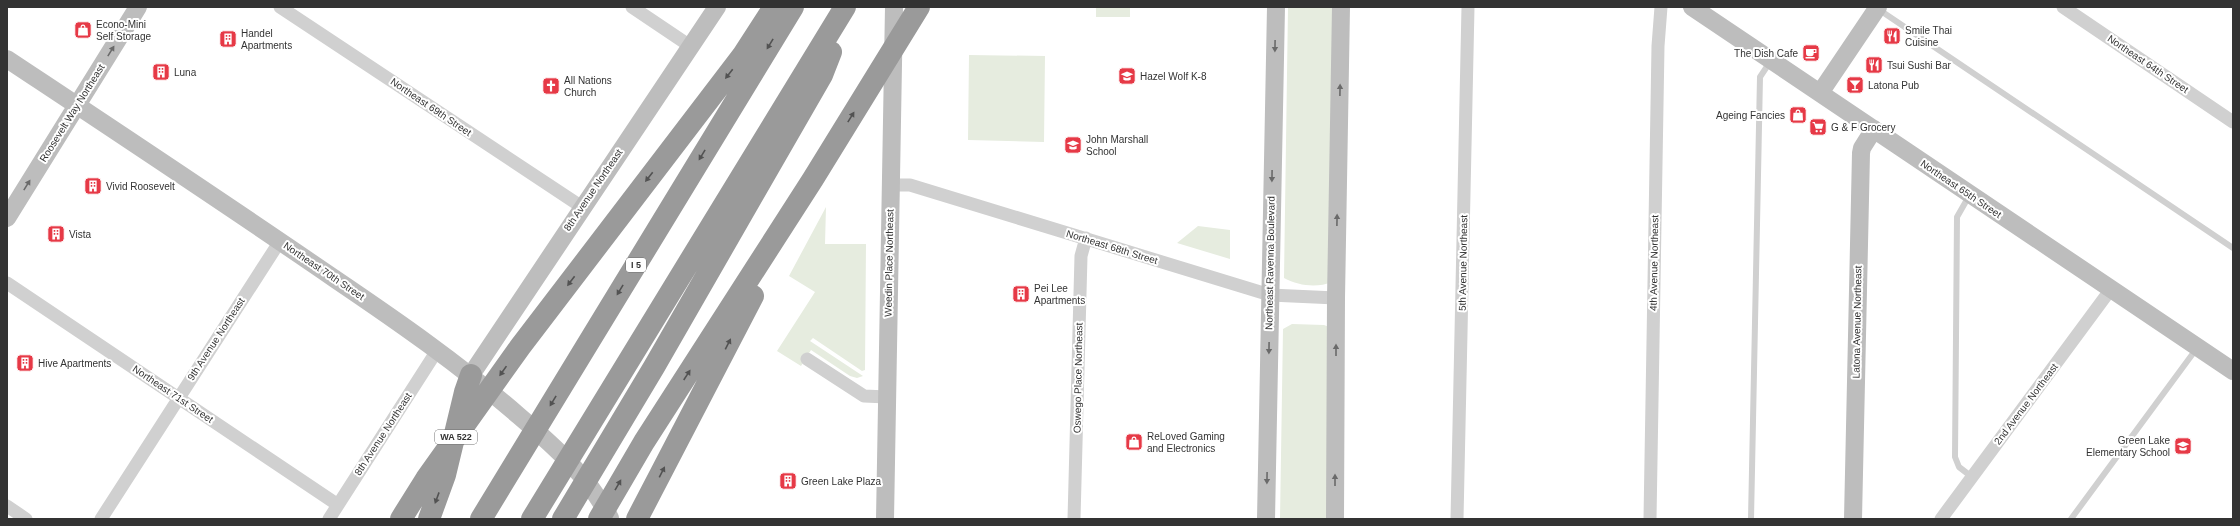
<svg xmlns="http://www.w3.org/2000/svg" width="2240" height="526" font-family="Arial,sans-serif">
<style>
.green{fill:#e6ecdf}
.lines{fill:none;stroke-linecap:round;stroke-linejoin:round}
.lane{stroke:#d0d0d0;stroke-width:6}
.street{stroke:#d0d0d0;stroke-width:13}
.secondary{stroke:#bdbdbd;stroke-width:18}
.highway{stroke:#9a9a9a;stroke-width:22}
.oneway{fill:#525252}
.oneway2{fill:#6a6a6a}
.labels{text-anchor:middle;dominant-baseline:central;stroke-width:4;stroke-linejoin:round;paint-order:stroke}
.shield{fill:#fff;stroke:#707070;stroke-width:1}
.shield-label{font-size:9px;font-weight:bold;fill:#333}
.poi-label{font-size:10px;fill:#333;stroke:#fff;text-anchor:start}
.street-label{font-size:10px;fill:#333;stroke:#fff}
</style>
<rect width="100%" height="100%" fill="#fff"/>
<!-- green -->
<path class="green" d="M1096 7H1130V17H1096Z
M1288 7H1337L1332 282C1317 288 1299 286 1284 278Z
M969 55 1045 56 1044 142 968 140Z
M826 207 825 244H866L865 370 862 371 813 338 810 341 863 376 857 378 850 376 811 350 801 366 777 351 815 292 789 276Z
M1198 226 1230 230V259L1177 243Z
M1292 324 1324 325 1332 328 1328 519H1280L1283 329Z"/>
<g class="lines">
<!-- lane -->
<path class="lane" d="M1878 9 2233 248
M1969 196 1957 217 1955 457 1959 467 1972 477
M1751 519 1760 77 1770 62
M2071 519 2197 348"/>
<!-- street -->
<path class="street" d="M280 7 582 207
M632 7 690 46
M2063 7 2233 122
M890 185H910L1270 295 1336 298
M7 283 338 505
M807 359 864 396 887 397
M7 506 26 519
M101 519 280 241
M329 519 438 349
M1074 519 1081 256 1086 238
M1457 519 1468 7
M1650 519 1658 46 1661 7
M1941 519 2111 289"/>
<!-- secondary -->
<path class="secondary" d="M1692 7 2233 371
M7 59C117 132 226 204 335 279 400 323 459 364 519 416 554 446 589 477 610 518
M1820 93 1878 7
M7 218 138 7
M471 375 717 7
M885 519 894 7
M1266 519 1276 7
M1335 519 1336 298 1341 7
M1853 519 1861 153 1862 148 1874 129"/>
<!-- highway -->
<path class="highway" d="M401 519 426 479 520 347 743 55 774 7
M429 519 445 475 465 392 471 375
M481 519 793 7
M532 519 845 7
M563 519 654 367 822 75 831 52
M599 519 644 442 813 179 919 7
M637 519 753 296"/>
</g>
<!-- one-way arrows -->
<defs><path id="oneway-solid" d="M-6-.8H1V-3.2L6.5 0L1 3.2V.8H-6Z"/></defs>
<g class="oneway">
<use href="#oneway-solid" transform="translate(770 44) rotate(121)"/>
<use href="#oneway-solid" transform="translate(729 74) rotate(128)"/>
<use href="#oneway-solid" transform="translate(851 117) rotate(-58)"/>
<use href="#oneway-solid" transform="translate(702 155) rotate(121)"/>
<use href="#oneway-solid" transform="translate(649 177) rotate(128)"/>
<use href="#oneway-solid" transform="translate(571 281) rotate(127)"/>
<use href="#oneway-solid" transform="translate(620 290) rotate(121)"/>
<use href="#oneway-solid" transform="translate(728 344) rotate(-63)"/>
<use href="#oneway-solid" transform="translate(503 371) rotate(125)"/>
<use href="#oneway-solid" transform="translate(687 375) rotate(-57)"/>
<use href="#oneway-solid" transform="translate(553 401) rotate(121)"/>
<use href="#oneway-solid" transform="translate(662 472) rotate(-63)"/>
<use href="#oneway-solid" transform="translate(618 485) rotate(-60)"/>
<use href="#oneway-solid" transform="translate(437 498) rotate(110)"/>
</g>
<g class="oneway2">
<use href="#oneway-solid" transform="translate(1275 46) rotate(91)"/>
<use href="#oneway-solid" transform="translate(111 51) rotate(-58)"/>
<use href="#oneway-solid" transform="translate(1340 90) rotate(-89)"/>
<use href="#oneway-solid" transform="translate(1272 176) rotate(91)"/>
<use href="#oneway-solid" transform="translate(27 185) rotate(-58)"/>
<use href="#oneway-solid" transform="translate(1337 220) rotate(-89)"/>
<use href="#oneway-solid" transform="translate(1269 348) rotate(91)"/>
<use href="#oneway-solid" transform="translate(1336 350) rotate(-90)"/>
<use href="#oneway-solid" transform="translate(1267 478) rotate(91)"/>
<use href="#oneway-solid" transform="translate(1335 480) rotate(-90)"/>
</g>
<!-- icons -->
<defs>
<symbol id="shop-square" viewBox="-11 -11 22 22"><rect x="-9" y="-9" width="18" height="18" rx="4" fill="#e63946" stroke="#fff"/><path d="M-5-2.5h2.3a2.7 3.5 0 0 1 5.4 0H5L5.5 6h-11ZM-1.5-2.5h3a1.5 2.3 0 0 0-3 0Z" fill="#fff"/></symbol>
<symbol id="restaurant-square" viewBox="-11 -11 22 22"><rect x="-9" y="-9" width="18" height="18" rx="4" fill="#e63946" stroke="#fff"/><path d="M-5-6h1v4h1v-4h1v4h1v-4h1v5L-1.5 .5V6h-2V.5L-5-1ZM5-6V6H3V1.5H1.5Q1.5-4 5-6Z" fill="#fff"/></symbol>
<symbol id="building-square" viewBox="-11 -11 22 22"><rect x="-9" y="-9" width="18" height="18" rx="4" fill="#e63946" stroke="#fff"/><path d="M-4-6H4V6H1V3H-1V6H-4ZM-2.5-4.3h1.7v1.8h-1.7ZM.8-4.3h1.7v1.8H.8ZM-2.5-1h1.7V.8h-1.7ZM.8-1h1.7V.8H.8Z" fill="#fff"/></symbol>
<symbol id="cafe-square" viewBox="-11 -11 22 22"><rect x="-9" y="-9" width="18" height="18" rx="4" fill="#e63946" stroke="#fff"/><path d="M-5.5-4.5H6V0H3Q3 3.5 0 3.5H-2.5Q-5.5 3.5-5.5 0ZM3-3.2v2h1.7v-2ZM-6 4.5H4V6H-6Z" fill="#fff"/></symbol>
<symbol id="school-square" viewBox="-11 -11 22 22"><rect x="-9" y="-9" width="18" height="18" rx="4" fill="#e63946" stroke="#fff"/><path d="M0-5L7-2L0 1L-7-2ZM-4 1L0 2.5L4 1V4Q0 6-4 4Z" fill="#fff"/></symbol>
<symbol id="bar-square" viewBox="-11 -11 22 22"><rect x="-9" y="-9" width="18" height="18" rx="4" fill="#e63946" stroke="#fff"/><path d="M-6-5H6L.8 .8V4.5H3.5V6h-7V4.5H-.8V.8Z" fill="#fff"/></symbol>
<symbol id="church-square" viewBox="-11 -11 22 22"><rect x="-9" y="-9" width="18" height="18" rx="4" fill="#e63946" stroke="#fff"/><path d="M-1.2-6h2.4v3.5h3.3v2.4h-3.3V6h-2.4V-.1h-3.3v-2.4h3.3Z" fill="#fff"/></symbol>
<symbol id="supermarket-square" viewBox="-11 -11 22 22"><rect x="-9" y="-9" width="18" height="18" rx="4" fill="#e63946" stroke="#fff"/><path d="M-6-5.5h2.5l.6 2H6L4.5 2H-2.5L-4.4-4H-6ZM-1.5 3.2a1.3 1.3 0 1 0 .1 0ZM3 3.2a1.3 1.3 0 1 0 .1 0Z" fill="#fff"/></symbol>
</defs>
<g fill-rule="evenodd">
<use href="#shop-square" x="73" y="20" width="20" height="20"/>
<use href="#restaurant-square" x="1882" y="26" width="20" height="20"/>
<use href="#building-square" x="218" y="29" width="20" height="20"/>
<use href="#cafe-square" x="1801" y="43" width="20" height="20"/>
<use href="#restaurant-square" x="1864" y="55" width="20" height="20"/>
<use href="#building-square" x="151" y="62" width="20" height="20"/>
<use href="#school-square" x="1117" y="66" width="20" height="20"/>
<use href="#bar-square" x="1845" y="75" width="20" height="20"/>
<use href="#church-square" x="541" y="76" width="20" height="20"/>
<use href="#shop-square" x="1788" y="105" width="20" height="20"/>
<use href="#supermarket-square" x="1808" y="117" width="20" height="20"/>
<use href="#school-square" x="1063" y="135" width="20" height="20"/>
<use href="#building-square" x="83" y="176" width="20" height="20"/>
<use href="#building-square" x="46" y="224" width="20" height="20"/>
<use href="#building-square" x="1011" y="284" width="20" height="20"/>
<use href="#building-square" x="15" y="353" width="20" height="20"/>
<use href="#shop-square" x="1124" y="432" width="20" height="20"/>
<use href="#school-square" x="2173" y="436" width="20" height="20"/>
<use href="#building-square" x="778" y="471" width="20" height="20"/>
</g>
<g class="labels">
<!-- shield labels -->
<g class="shield">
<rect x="626" y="258" width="20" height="14" rx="3"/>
<rect x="435" y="430" width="42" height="14" rx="3"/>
</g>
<g class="shield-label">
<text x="636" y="265">I 5</text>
<text x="456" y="437">WA 522</text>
</g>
<!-- poi labels -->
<g class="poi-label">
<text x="96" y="24">Econo-Mini<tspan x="96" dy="12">Self Storage</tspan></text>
<text x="1905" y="30">Smile Thai<tspan x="1905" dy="12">Cuisine</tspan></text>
<text x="241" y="33">Handel<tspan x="241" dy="12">Apartments</tspan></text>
<text x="1798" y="53" text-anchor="end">The Dish Cafe</text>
<text x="1887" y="65">Tsui Sushi Bar</text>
<text x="174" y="72">Luna</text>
<text x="1140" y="76">Hazel Wolf K-8</text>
<text x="564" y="80">All Nations<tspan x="564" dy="12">Church</tspan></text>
<text x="1868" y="85">Latona Pub</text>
<text x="1785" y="115" text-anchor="end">Ageing Fancies</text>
<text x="1831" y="127">G &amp; F Grocery</text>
<text x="1086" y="139">John Marshall<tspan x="1086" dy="12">School</tspan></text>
<text x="106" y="186">Vivid Roosevelt</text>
<text x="69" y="234">Vista</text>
<text x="1034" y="288">Pei Lee<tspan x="1034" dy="12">Apartments</tspan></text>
<text x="38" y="363">Hive Apartments</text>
<text x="1147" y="436">ReLoved Gaming<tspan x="1147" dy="12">and Electronics</tspan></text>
<text x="2170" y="440" text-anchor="end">Green Lake<tspan x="2170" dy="12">Elementary School</tspan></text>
<text x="801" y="481">Green Lake Plaza</text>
</g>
<!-- street labels -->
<g class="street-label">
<text transform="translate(2148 64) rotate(34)">Northeast 64th Street</text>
<text transform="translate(431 107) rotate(34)">Northeast 69th Street</text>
<text transform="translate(72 113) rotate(-58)">Roosevelt Way Northeast</text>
<text transform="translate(1961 189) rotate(34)">Northeast 65th Street</text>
<text transform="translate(593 190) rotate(-56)">8th Avenue Northeast</text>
<text transform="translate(1112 247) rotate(17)">Northeast 68th Street</text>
<text transform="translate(889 263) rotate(-89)">Weedin Place Northeast</text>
<text transform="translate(1270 263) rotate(-89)">Northeast Ravenna Boulevard</text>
<text transform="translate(1463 263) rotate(-89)">5th Avenue Northeast</text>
<text transform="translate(1654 263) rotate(-89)">4th Avenue Northeast</text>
<text transform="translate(324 271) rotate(34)">Northeast 70th Street</text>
<text transform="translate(1857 322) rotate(-89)">Latona Avenue Northeast</text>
<text transform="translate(216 339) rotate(-57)">9th Avenue Northeast</text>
<text transform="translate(1078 378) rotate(-89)">Oswego Place Northeast</text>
<text transform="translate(173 394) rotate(34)">Northeast 71st Street</text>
<text transform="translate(2026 404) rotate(-53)">2nd Avenue Northeast</text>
<text transform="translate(383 434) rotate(-57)">8th Avenue Northeast</text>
</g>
</g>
<!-- border -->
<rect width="2240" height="526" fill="none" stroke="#333333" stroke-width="16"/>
</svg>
